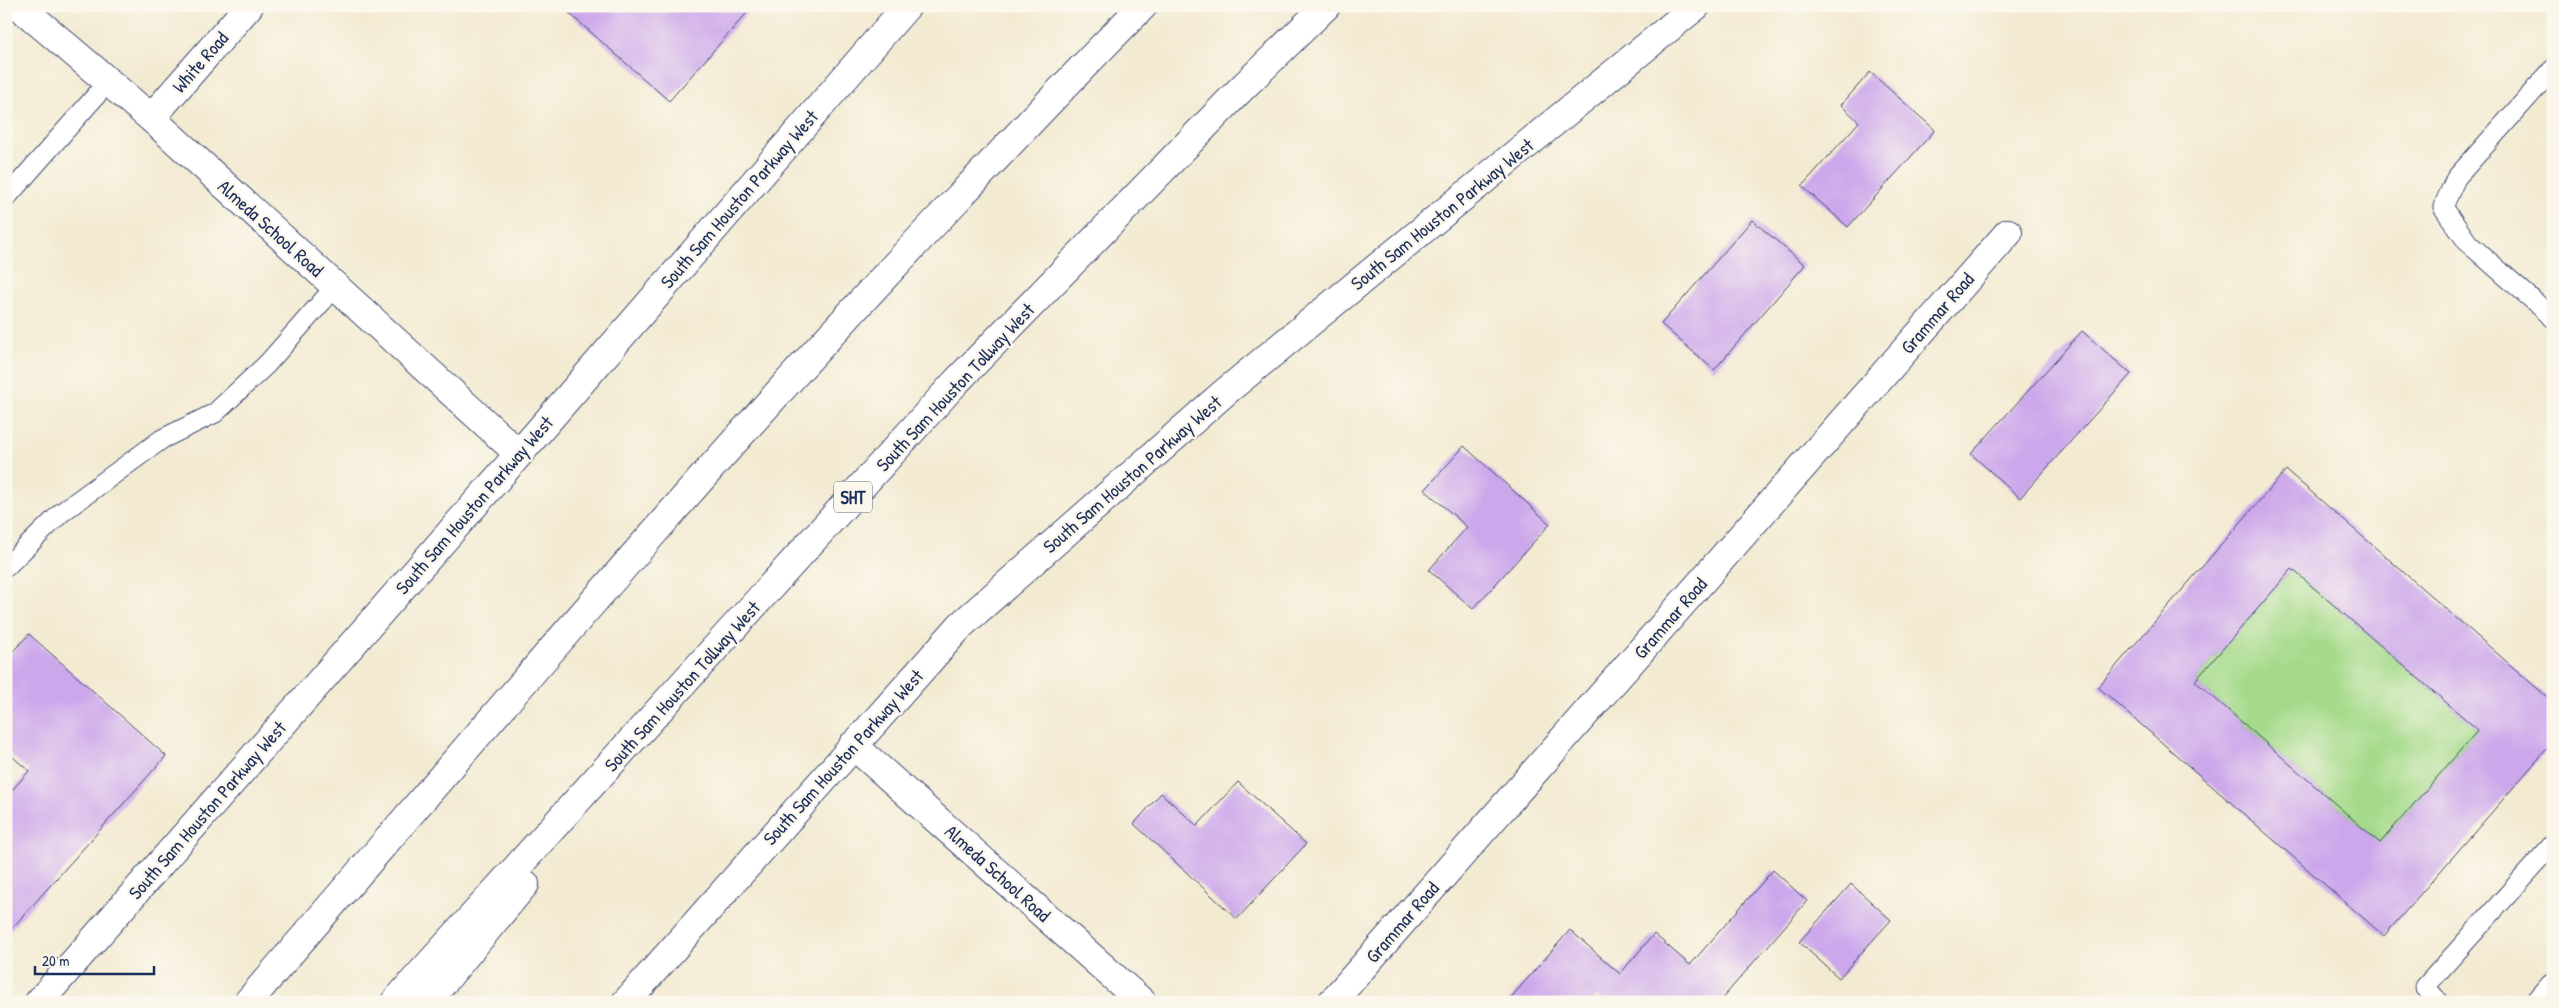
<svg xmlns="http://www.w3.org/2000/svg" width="2559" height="1008" font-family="'Patrick Hand',sans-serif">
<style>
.green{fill:#a5da8a;stroke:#608474}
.building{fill:#cca7eb;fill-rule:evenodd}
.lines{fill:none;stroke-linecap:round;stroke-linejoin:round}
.lane-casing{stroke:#3b4b6f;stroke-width:21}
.street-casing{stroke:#3b4b6f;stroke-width:30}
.secondary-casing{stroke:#3b4b6f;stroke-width:30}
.highway-casing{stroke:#3b4b6f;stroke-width:30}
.lane{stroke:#fff;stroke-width:19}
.street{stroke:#fff;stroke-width:28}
.secondary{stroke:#fff;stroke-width:28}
.highway{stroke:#fff;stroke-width:28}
.labels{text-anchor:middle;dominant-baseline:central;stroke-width:5;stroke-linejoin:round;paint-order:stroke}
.shield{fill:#fbf7ec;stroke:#5e6b89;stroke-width:1}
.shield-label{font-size:18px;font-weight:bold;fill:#1b2f5e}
.street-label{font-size:19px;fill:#1b2f5e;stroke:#fbf7ec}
</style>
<rect width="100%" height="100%" fill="#fbf7ec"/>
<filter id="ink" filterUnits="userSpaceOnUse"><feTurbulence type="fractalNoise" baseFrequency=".02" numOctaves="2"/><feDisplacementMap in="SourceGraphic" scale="10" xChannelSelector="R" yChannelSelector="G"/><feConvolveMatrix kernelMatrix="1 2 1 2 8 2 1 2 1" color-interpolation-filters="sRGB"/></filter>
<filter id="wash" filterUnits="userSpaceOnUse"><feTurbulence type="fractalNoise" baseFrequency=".0096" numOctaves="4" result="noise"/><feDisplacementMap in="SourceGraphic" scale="20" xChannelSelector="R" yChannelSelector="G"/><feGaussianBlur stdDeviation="1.12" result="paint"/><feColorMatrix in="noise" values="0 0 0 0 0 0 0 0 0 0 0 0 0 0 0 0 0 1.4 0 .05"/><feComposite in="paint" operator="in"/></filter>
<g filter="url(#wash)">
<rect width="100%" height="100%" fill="#f3ead2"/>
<!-- green -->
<path class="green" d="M2292 569 2478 730 2380 843 2195 681Z"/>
<g id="blocks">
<!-- building -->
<path class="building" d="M561 6H753L669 101Z
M1870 72 1935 130 1848 227 1802 186 1859 122 1841 105Z
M1752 220 1805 265 1714 370 1661 324Z
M2082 331 2131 374 2020 498 1971 454Z
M1464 446 1550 524 1473 609 1429 570 1467 527 1425 490Z
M2286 470 2553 702V742L2384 936 2098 687ZM2292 569 2478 730 2380 843 2195 681Z
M29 634 166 756 6 935V797L29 771 6 751V659Z
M1238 782 1306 844 1237 919 1134 824 1161 793 1197 826Z
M1773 870 1807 901 1719 1002H1603L1597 996 1592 1002H1507L1570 930 1620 974 1654 934 1690 965Z
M1851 884 1891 920 1839 978 1799 942Z"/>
</g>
</g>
<g filter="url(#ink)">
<use href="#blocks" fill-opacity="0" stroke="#3b4b6f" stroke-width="1"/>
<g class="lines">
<defs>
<path id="lane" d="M2553 69 2456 178 2443 207 2468 243 2553 318
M6 198 108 82
M6 567 61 513 162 439 215 413 267 364 335 287
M2439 1002 2425 987 2553 844"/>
<path id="street" d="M151 118 249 6
M1332 1002 2008 233
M2541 1002 2553 988"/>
<path id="secondary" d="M19 6 151 118 519 454
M853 745 1142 1002
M39 1002 519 454 907 6
M626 1002 961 625 1224 393 1696 6"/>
<path id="highway" d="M248 1002C483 730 714 455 961 195 1021 132 1081 67 1143 6
M395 1002 955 383 1240 90 1326 6
M427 1002 525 884"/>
</defs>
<!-- lane casing -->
<use href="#lane" class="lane-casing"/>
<!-- street casing -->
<use href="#street" class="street-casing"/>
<!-- secondary casing -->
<use href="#secondary" class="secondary-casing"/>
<!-- highway casing -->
<use href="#highway" class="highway-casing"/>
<!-- lane -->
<use href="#lane" class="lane"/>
<!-- street -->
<use href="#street" class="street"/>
<!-- secondary -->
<use href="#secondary" class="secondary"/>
<!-- highway -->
<use href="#highway" class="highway"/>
</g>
</g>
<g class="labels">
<!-- shield labels -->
<rect class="shield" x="834" y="481.5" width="38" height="31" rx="4"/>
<g class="shield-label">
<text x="853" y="497">SHT</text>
</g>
<!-- street labels -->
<g class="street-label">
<text transform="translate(200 62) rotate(-49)">White Road</text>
<text transform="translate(739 199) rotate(-49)">South Sam Houston Parkway West</text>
<text transform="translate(1442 214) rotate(-39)">South Sam Houston Parkway West</text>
<text transform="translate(271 228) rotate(42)">Almeda School Road</text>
<text transform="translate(1937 313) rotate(-49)">Grammar Road</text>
<text transform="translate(955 387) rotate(-47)">South Sam Houston Tollway West</text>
<text transform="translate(1132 474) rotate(-41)">South Sam Houston Parkway West</text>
<text transform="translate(474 505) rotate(-49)">South Sam Houston Parkway West</text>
<text transform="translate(1670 618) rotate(-49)">Grammar Road</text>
<text transform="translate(682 686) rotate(-48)">South Sam Houston Tollway West</text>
<text transform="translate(843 757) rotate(-48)">South Sam Houston Parkway West</text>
<text transform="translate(207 810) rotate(-49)">South Sam Houston Parkway West</text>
<text transform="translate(998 873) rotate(42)">Almeda School Road</text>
<text transform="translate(1402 922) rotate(-49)">Grammar Road</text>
</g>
</g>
<!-- margin -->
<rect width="2559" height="1008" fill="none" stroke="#fbf7ec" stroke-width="25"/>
<!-- scale -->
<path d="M35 966v8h119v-8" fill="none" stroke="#1b2f5e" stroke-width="2.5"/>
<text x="42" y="966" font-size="15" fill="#1b2f5e" stroke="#fbf7ec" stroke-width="4" paint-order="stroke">20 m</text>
</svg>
